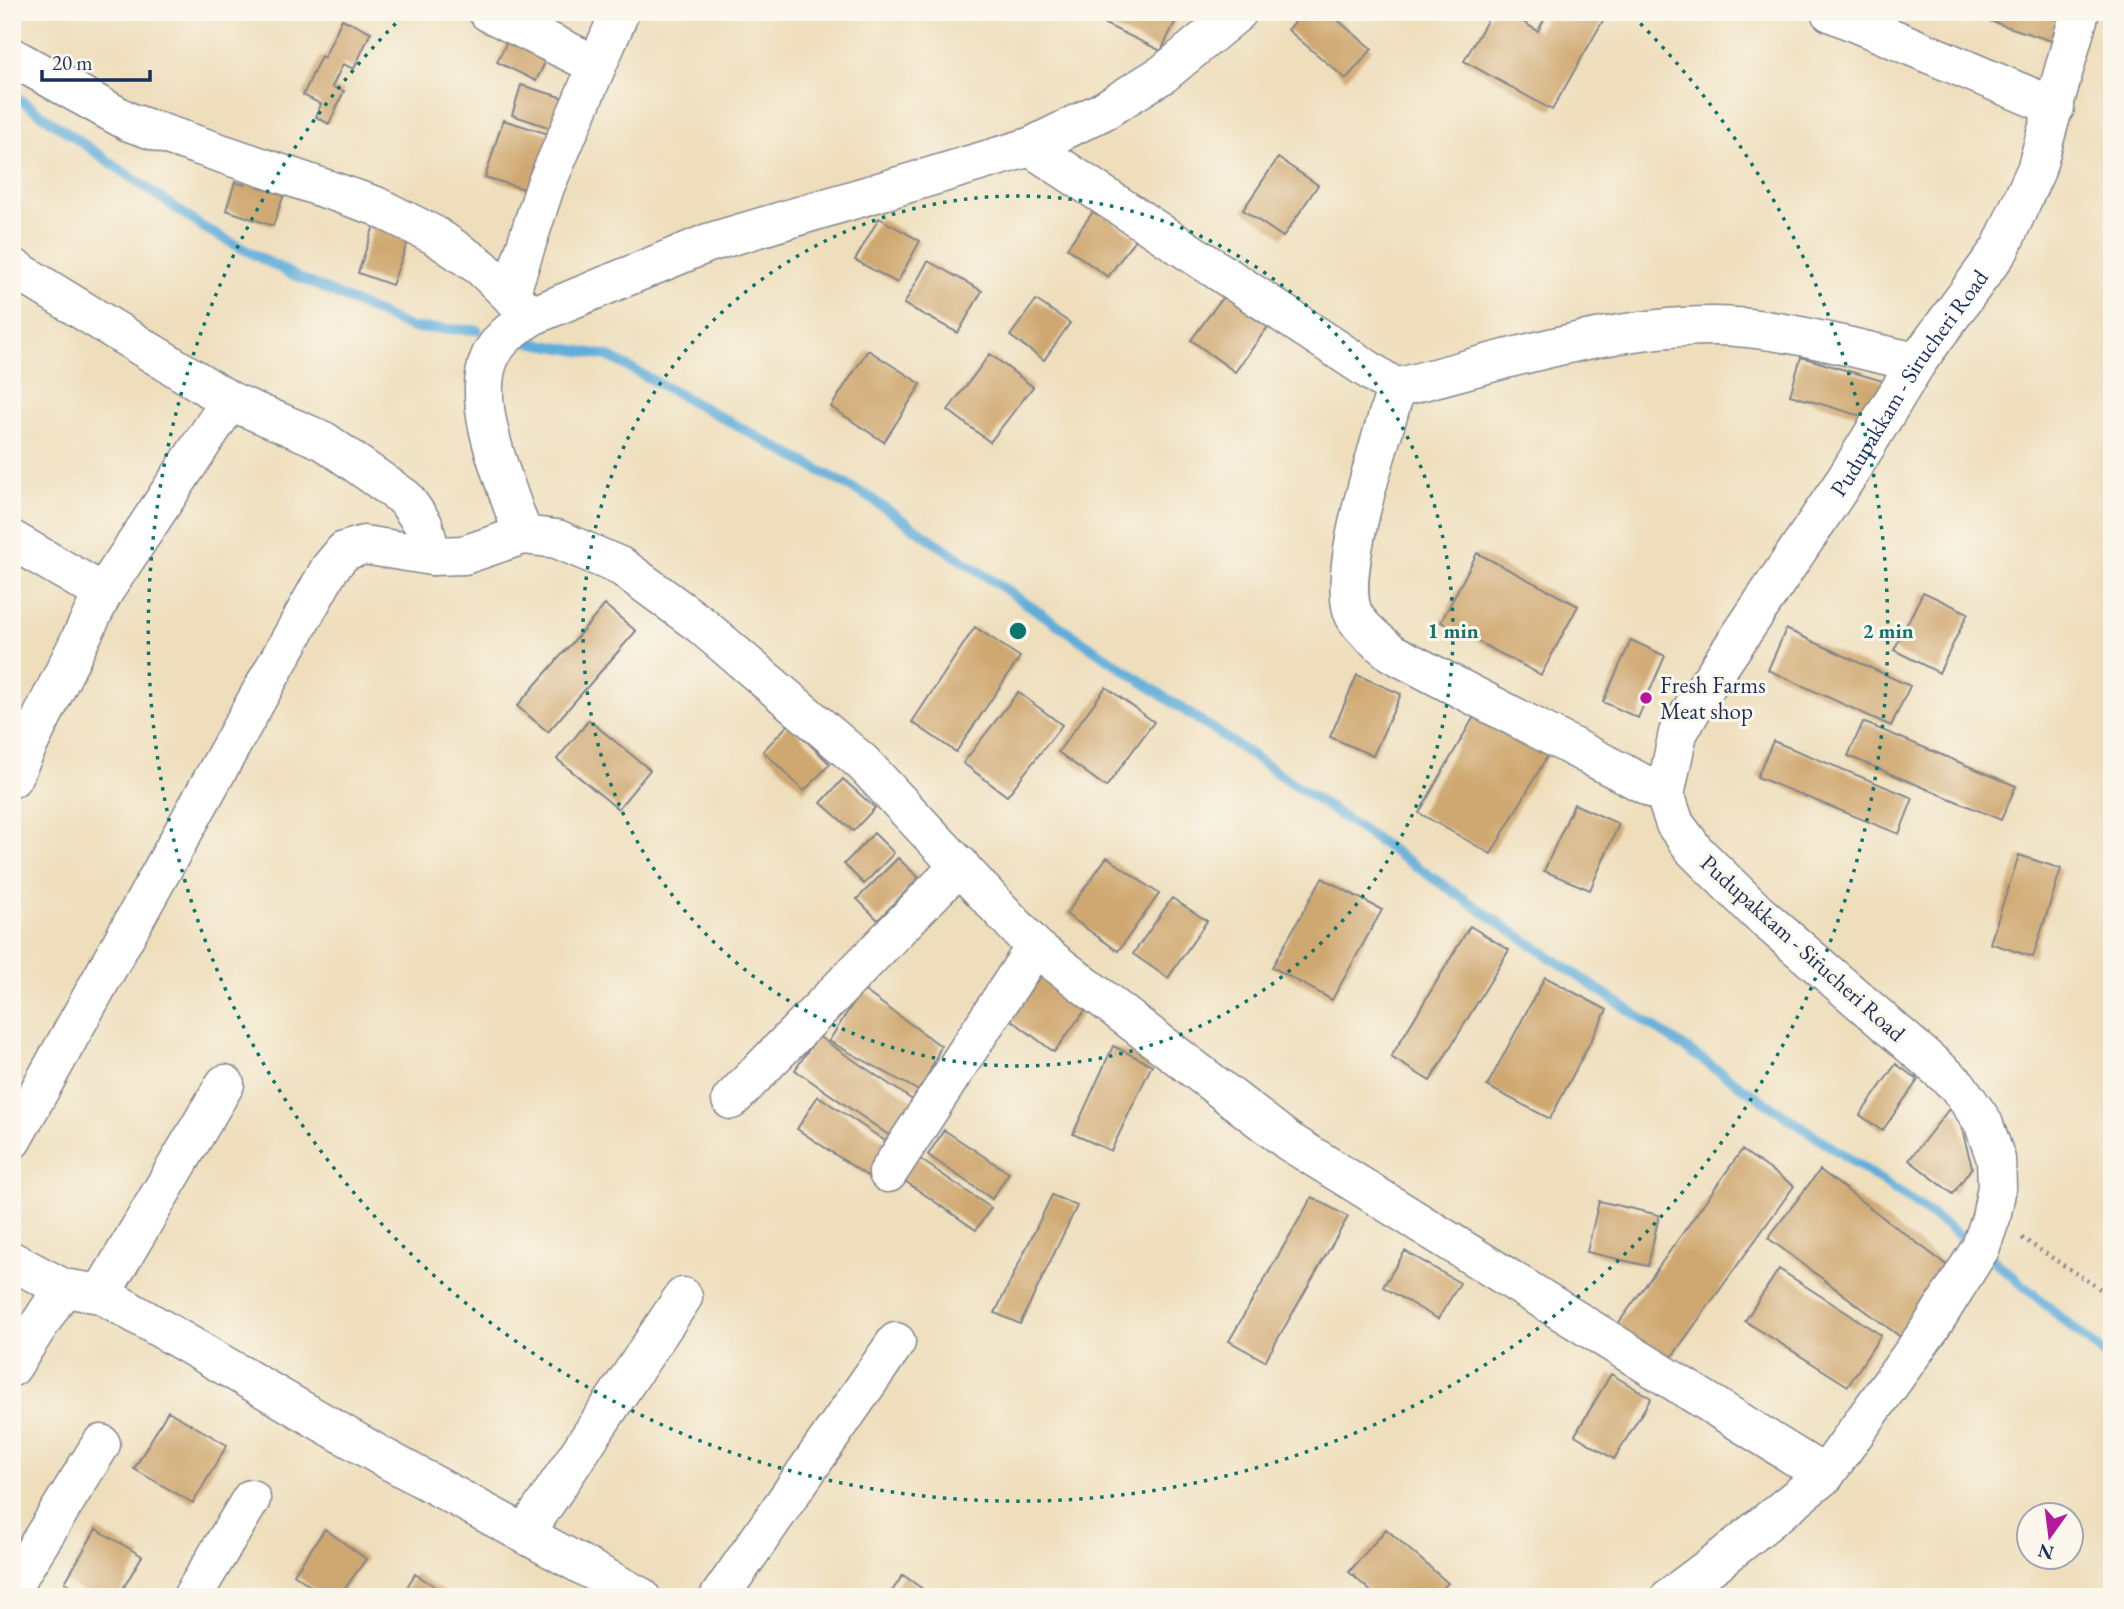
<svg xmlns="http://www.w3.org/2000/svg" width="2124" height="1609" font-family="'EB Garamond',serif">
<style>
.lines{fill:none;stroke-linecap:round;stroke-linejoin:round}
.stream{stroke:#61adda;stroke-width:10}
.building{fill:#cfa770}
.minor-casing{stroke:#84868d;stroke-width:41}
.path{stroke:#84868d;stroke-width:4.5;stroke-dasharray:2 5;stroke-linecap:butt}
.minor{stroke:#fff;stroke-width:38}
.ring{fill:none;stroke:#0f766e;stroke-width:3.5;stroke-dasharray:3.5 7}
.poi-dot{fill:#b5179e;stroke:#fbf7ec;stroke-width:2.5}
.labels{text-anchor:middle;dominant-baseline:central;stroke-width:6;stroke-linejoin:round;paint-order:stroke}
.street-label{font-size:23px;fill:#1b2f5e;stroke:#fbf7ec}
.poi-label{font-size:23px;fill:#1b2f5e;stroke:#fbf7ec;text-anchor:start}
.centre{fill:#0f766e;stroke:#fbf7ec;stroke-width:3.5}
.ring-label{font-size:21px;text-anchor:middle;font-weight:bold;fill:#0f766e;stroke:#fbf7ec;stroke-width:6;stroke-linejoin:round;paint-order:stroke}
</style>
<rect width="100%" height="100%" fill="#fbf7ec"/>
<filter id="ink" filterUnits="userSpaceOnUse"><feTurbulence type="fractalNoise" baseFrequency=".0143" numOctaves="2"/><feDisplacementMap in="SourceGraphic" scale="14" xChannelSelector="R" yChannelSelector="G"/><feConvolveMatrix kernelMatrix="1 2 1 2 8 2 1 2 1" color-interpolation-filters="sRGB"/></filter>
<filter id="wash" filterUnits="userSpaceOnUse"><feTurbulence type="fractalNoise" baseFrequency=".00686" numOctaves="4" result="noise"/><feDisplacementMap in="SourceGraphic" scale="28" xChannelSelector="R" yChannelSelector="G"/><feGaussianBlur stdDeviation="1.57" result="paint"/><feColorMatrix in="noise" values="0 0 0 0 0 0 0 0 0 0 0 0 0 0 0 0 0 1.4 0 .05"/><feComposite in="paint" operator="in"/></filter>
<g filter="url(#wash)">
<rect width="100%" height="100%" fill="#eedebc"/>
<g class="lines">
<!-- stream -->
<path class="stream" d="M12 94 204 228 289 273 411 328 477 330
M517 340 608 356 867 496 1922 1208 1965 1239
M1991 1258 2112 1361"/>
</g>
<g id="blocks">
<!-- building -->
<path class="building" d="M1085 12H1180L1161 51 1084 14Z
M1303 12H1328L1372 49 1346 79 1288 30Z
M1492 12H1506L1538 31 1548 12H1608L1552 110 1464 61Z
M1993 12H2065L2055 42 1990 21Z
M342 19 371 32 354 69 343 64 332 87 344 91 329 124 316 117 321 104 303 95 321 56 324 58Z
M513 29 552 48 536 81 497 62Z
M521 85 567 99 557 130 512 115Z
M503 120 552 135 534 192 485 177Z
M1278 158 1318 185 1283 237 1243 210Z
M249 170 288 183 273 226 226 210 235 182 244 185Z
M1095 209 1136 238 1108 277 1067 248Z
M879 218 920 241 897 283 855 260Z
M375 223 410 236 392 285 358 273Z
M928 261 982 291 958 333 904 304Z
M1231 286 1275 317 1235 372 1191 340Z
M1036 300 1070 323 1044 360 1010 336Z
M868 350 921 384 884 442 831 407Z
M990 354 1033 387 990 442 948 410Z
M1801 357 1886 382 1875 420 1790 395Z
M1477 553 1578 606 1541 675 1441 622Z
M1923 592 1968 613 1939 673 1894 650Z
M605 605 636 631 548 732 517 706Z
M975 627 1020 657 956 752 912 722Z
M1786 629 1910 686 1891 726 1768 670Z
M1631 640 1665 656 1638 718 1603 702Z
M1357 675 1401 694 1373 756 1330 737Z
M1106 687 1154 722 1106 787 1058 752Z
M1018 692 1062 725 1007 796 963 763Z
M1480 706 1552 748 1491 854 1419 813Z
M589 720 650 770 618 809 557 759Z
M1863 722 2016 786 2001 820 1848 756Z
M789 724 830 764 804 791 763 751Z
M1773 741 1913 798 1899 834 1757 777Z
M843 779 875 808 853 831 821 803Z
M1574 804 1619 824 1590 890 1544 871Z
M874 833 894 853 864 884 844 864Z
M2019 855 2061 869 2033 957 1990 943Z
M1107 857 1159 894 1118 951 1066 914Z
M898 858 919 878 878 920 857 899Z
M1322 878 1382 910 1332 1000 1272 967Z
M1172 898 1207 921 1168 978 1133 954Z
M1470 926 1509 950 1430 1081 1391 1057Z
M1041 976 1086 1009 1054 1052 1009 1018Z
M1545 977 1607 1010 1550 1119 1487 1086Z
M862 989 941 1046 921 1092 829 1041Z
M818 1036 917 1103 893 1138 795 1070Z
M1113 1046 1152 1065 1111 1151 1073 1134Z
M1896 1064 1918 1080 1882 1131 1860 1115Z
M818 1096 894 1147 872 1179 797 1129Z
M1949 1109 1958 1115 1972 1167 1953 1194 1909 1160Z
M944 1130 1009 1173 992 1199 928 1155Z
M1742 1150 1794 1186 1666 1365 1615 1328Z
M917 1157 991 1208 976 1230 902 1179Z
M1820 1170 1953 1270 1902 1338 1768 1238Z
M1052 1195 1077 1206 1020 1324 995 1313Z
M1312 1197 1348 1217 1265 1361 1229 1341Z
M1599 1201 1659 1215 1648 1266 1587 1252Z
M1405 1251 1460 1283 1438 1319 1383 1287Z
M1779 1269 1881 1335 1848 1386 1745 1321Z
M1611 1374 1651 1398 1614 1459 1575 1435Z
M168 1411 227 1445 193 1503 134 1469Z
M96 1529 142 1556 118 1597H92L65 1582Z
M325 1529 366 1559 339 1597H325L294 1574Z
M1386 1529 1448 1583 1435 1597H1377L1349 1572Z
M415 1574 452 1597H401Z
M903 1575 934 1597H888Z"/>
</g>
</g>
<g filter="url(#ink)">
<use href="#blocks" fill-opacity="0" stroke="#84868d" stroke-width="2"/>
<g class="lines">
<defs>
<g id="minor">
<path d="M488 12 596 65"/>
<path d="M1830 12 2055 107"/>
<path d="M12 57 129 122 376 206 434 235 481 267 532 316"/>
<path d="M1030 147 1396 388C1499 362 1606 326 1713 326 1778 326 1854 349 1917 362"/>
<path d="M12 267 230 401 324 441 405 498 423 524 432 556"/>
<path d="M510 295 545 187 620 12"/>
<path d="M1396 388C1383 435 1334 575 1354 615 1362 630 1379 642 1392 653L1665 795"/>
<path d="M523 535C507 487 469 404 490 357 499 338 515 327 532 316L708 243 1030 147 1103 111 1163 74 1238 12"/>
<path d="M12 540 103 593"/>
<path d="M12 778 103 593 230 401"/>
<path d="M731 1100 960 865"/>
<path d="M12 1140 330 568 344 551 364 545 432 556 464 555 523 535 557 539 622 567 701 625 863 763 1035 947 1288 1141 1825 1475"/>
<path d="M888 1173 1035 947"/>
<path d="M12 1261 63 1288 101 1294 379 1455 641 1597"/>
<path d="M101 1294 225 1084"/>
<path d="M12 1367 63 1288"/>
<path d="M525 1534 683 1297"/>
<path d="M12 1587 101 1444"/>
<path d="M192 1597 251 1499"/>
<path d="M719 1597 896 1342"/>
<path id="s1" d="M1670 1597 1722 1558 1825 1475 1931 1327 1980 1249 1991 1218 1997 1187 1996 1159 1983 1122 1957 1085 1758 913 1695 851 1675 824 1665 795 1678 733 1703 691 1847 477 1917 362 2000 249 2036 170 2080 12"/>
</g>
</defs>
<!-- minor casing -->
<use href="#minor" class="minor-casing"/>
<!-- path -->
<path class="path" d="M2022 1238 2112 1297"/>
<!-- minor -->
<use href="#minor" class="minor"/>
</g>
</g>
<!-- distance rings -->
<g class="ring">
<circle cx="1018" cy="631" r="435"/>
<path d="M1633 16A870 870 0 1 1 403 16"/>
</g>
<!-- markers -->
<circle class="poi-dot" cx="1646" cy="698" r="7"/>
<g class="labels">
<!-- street labels -->
<g class="street-label">
<text stroke="none"><textPath href="#s1" startOffset="1547">Pudupakkam - Sirucheri Road</textPath></text>
<text transform="translate(1803 948) rotate(42)">Pudupakkam - Sirucheri Road</text>
</g>
<!-- poi labels -->
<g class="poi-label">
<text x="1660" y="685">Fresh Farms<tspan x="1660" dy="26">Meat shop</tspan></text>
</g>
</g>
<circle cx="1018" cy="631" r="10" class="centre"/>
<g class="ring-label">
<text x="1453" y="638">1 min</text>
<text x="1888" y="638">2 min</text>
</g>
<!-- margin -->
<rect width="2124" height="1609" fill="none" stroke="#fbf7ec" stroke-width="42"/>
<!-- north arrow -->
<g transform="translate(2050 1536) rotate(194)"><circle r="33" fill="#fbf7ec" stroke="#a1a7b3" stroke-width="2"/>
<path d="M0-5L12 26L0 18L-12 26Z" fill="#b5179e"/>
<text y="-10" font-size="19" font-weight="bold" text-anchor="middle" fill="#1b2f5e">N</text>
</g>
<!-- scale -->
<path d="M42 70v10h108v-10" fill="none" stroke="#1b2f5e" stroke-width="3.5"/>
<text x="52" y="70" font-size="21" fill="#1b2f5e" stroke="#fbf7ec" stroke-width="5" paint-order="stroke">20 m</text>
</svg>
